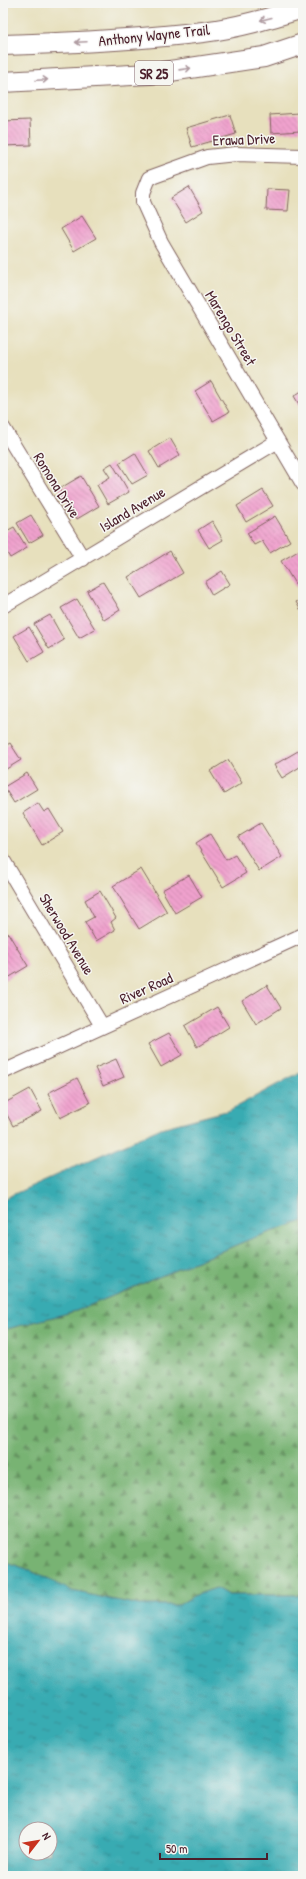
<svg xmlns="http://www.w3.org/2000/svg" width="306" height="1879" font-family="'Patrick Hand',sans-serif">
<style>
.forest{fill:url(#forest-firs);stroke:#61694f}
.water{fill:url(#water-ripples);stroke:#42656e;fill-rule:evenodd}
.building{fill:url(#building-back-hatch)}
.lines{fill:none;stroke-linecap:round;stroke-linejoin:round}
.minor-casing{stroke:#81635e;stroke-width:16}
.highway-casing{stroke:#81635e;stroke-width:22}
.minor{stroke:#fff;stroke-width:14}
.highway{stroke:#fff;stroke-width:20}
.oneway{stroke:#ae9aa0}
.labels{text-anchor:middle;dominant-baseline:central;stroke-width:3;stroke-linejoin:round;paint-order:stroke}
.shield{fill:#f6f6f2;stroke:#7e6067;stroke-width:1}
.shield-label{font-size:14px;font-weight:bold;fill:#4a1f2b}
.street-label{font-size:15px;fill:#4a1f2b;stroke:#f6f6f2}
</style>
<defs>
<pattern id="forest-firs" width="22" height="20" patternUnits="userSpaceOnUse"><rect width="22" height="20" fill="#78b373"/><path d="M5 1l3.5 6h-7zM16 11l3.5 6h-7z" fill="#64915f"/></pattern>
<pattern id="water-ripples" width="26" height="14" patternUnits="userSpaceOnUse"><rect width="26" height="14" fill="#39abb2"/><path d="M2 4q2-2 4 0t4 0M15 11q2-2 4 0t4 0" fill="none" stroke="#328b91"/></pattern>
<pattern id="building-back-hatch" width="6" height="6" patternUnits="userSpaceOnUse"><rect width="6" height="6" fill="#f0a2ce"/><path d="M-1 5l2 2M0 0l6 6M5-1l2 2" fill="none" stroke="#c483a7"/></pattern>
</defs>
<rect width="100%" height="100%" fill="#f6f6f2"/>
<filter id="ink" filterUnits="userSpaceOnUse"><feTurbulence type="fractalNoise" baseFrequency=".025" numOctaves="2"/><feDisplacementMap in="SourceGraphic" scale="8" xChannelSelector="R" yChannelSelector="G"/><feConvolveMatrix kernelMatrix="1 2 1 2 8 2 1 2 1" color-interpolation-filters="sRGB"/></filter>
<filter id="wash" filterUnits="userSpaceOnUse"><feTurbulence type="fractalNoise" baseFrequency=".012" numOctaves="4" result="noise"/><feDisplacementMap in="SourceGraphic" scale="16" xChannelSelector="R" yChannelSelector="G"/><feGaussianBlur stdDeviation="0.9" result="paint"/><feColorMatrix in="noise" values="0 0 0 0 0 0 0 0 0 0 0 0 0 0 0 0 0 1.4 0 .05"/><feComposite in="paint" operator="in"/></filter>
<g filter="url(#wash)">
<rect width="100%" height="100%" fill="#e7e0bd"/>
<!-- forest -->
<path class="forest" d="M303 1221V1593L300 1595H228L216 1588 193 1596 179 1605H139L72 1591 27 1569 3 1561V1330L76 1311 253 1238Z"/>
<!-- water -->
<path class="water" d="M303 1072V1221L253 1238 76 1311 3 1330V1199L161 1128 230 1110 291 1077Z
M3 1561 27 1569 72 1591 139 1605H179L193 1596 216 1588 228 1595H300L303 1593V1876H3ZM26 1829H50V1853H26Z"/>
<g id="blocks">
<!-- building -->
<path class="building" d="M299 113 300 131 271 133 270 115Z
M230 115 236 134 192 147 186 128Z
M30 120 31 145 3 146V121Z
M189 187 203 211 186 222 171 198Z
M267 189 290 190 288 211 266 210Z
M82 216 96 238 74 251 61 229Z
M211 381 229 412 213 421 195 391Z
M303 390V411L294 396Z
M170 438 180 455 159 468 149 451Z
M135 453 148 475 132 484 119 463Z
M112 463 129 492 108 504 97 485 110 477 104 468Z
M81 476 99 506 77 519 59 489Z
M263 490 273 506 246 522 237 506Z
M31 515 43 535 29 543 17 523Z
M275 516 290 541 270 553 262 541 254 545 247 533Z
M212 521 223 540 209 548 198 530Z
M14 527 27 548 10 558 3 546V533Z
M300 550 303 555V584L297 587 281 561Z
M170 551 183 573 141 598 128 577Z
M222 571 230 584 212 595 205 582Z
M103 582 120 610 104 620 87 591Z
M303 598V614L296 602Z
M77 599 95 629 79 638 61 608Z
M50 615 64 640 49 649 34 624Z
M29 627 44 652 29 661 14 636Z
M10 743 21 760 3 771V747Z
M298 751 303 760V765L282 778 274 765Z
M228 760 242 783 224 794 210 771Z
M27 773 37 789 14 803 4 787Z
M38 803 44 812 49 809 63 832 42 845 23 813Z
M261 823 282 857 259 871 238 837Z
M210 834 226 860 235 855 246 873 223 887 196 843Z
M141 869 167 912 139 929 113 886Z
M189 875 202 897 175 913 162 890Z
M100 891 116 918 111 922 115 930 96 941 85 922 94 917 85 900Z
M8 933 28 966 3 981V936Z
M267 985 281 1008 256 1024 242 1001Z
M217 1007 229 1027 197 1047 185 1026Z
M169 1033 182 1055 161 1067 148 1044Z
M116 1059 124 1077 103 1086 95 1068Z
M77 1078 90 1103 60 1118 48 1093Z
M30 1089 42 1111 13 1126 3 1107V1104Z"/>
</g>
</g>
<g filter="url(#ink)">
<use href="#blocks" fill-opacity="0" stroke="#81635e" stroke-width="1"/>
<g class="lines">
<defs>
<path id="minor" d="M303 156 236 154 207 157 149 178 143 193V202L161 242 303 484
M3 428 83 559
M3 606 278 441
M3 860 102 1026
M3 1072 303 935"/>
<path id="highway" d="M3 45C70 43 137 40 203 32 237 28 270 18 303 8
M3 82 150 74 264 57 303 44"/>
</defs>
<!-- minor casing -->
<use href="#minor" class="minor-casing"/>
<!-- highway casing -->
<use href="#highway" class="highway-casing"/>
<!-- minor -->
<use href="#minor" class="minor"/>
<!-- highway -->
<use href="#highway" class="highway"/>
</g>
<!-- one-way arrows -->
<defs><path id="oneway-shaft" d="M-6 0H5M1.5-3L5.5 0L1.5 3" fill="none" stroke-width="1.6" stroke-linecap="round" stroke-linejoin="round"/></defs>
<g class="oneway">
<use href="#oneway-shaft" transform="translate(266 19) rotate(166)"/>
<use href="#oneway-shaft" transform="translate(81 42) rotate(177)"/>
<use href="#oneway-shaft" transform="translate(185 69) rotate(-8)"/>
<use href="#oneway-shaft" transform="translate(42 80) rotate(-3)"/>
</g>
</g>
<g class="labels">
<!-- shield labels -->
<rect class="shield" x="135" y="61" width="38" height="24" rx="3"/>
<g class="shield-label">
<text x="154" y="73">SR 25</text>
</g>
<!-- street labels -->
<g class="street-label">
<text transform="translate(154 35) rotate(-6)">Anthony Wayne Trail</text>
<text transform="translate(244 139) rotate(-2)">Erawa Drive</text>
<text transform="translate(231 328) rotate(59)">Marengo Street</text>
<text transform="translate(57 485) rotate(58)">Romona Drive</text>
<text transform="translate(132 509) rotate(-31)">Island Avenue</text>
<text transform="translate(67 934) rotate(59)">Sherwood Avenue</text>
<text transform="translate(146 988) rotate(-24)">River Road</text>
</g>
</g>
<!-- margin -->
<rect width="306" height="1879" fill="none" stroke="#f6f6f2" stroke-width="16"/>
<!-- north arrow -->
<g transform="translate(38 1841) rotate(59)"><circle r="19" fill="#f6f6f2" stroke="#b1a0a2"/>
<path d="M0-3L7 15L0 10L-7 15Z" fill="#c8321e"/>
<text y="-6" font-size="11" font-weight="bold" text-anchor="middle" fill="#4a1f2b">N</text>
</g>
<!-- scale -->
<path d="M160 1853v6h107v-6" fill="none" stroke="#4a1f2b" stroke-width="2"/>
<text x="166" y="1853" font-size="12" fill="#4a1f2b" stroke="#f6f6f2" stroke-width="3" paint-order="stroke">50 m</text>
</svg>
